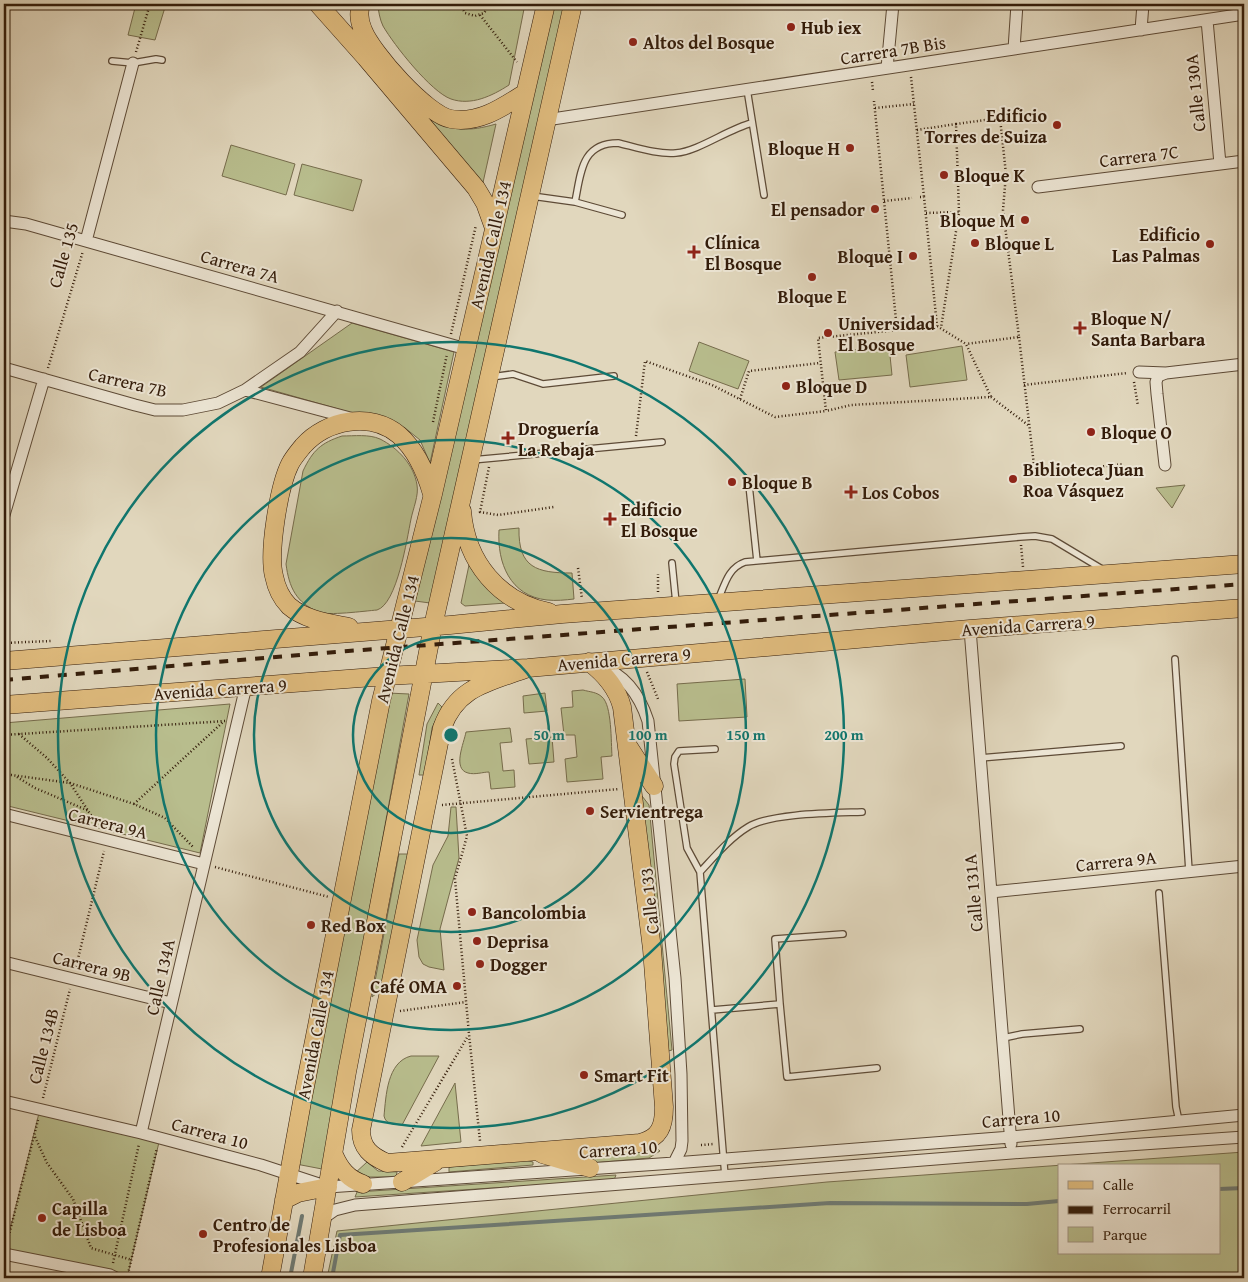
<svg xmlns="http://www.w3.org/2000/svg" width="1248" height="1282" font-family="'Gentium Book Plus',serif">
<style>
.green{fill:#b8bd8d;stroke:#766c4c;fill-rule:evenodd}
.lines{fill:none;stroke-linecap:round;stroke-linejoin:round}
.stream{stroke:#6f7a73;stroke-width:4}
.lane-casing{stroke:#5e4b37;stroke-width:8}
.street-casing{stroke:#5e4b37;stroke-width:13}
.primary-casing{stroke:#331c0a;stroke-width:19}
.path{stroke:#331c0a;stroke-width:2.5;stroke-dasharray:1 2.5;stroke-linecap:butt}
.lane{stroke:#ece5d4;stroke-width:5.5}
.street{stroke:#ece5d4;stroke-width:11}
.primary{stroke:#e0bc7e;stroke-width:18}
.rail{stroke:#331c0a;stroke-width:4;stroke-dasharray:9 9;stroke-linecap:butt}
.ring{fill:none;stroke:#0f766e;stroke-width:2.5}
.poi-dot{fill:#8f2418;stroke:#ece5d4;stroke-width:2}
.labels{text-anchor:middle;dominant-baseline:central;stroke-width:4;stroke-linejoin:round;paint-order:stroke}
.poi-label{font-size:18px;font-weight:bold;fill:#331c0a;stroke:#ece5d4;text-anchor:start}
.street-label{font-size:18px;fill:#331c0a;stroke:#ece5d4}
.centre{fill:#0f766e;stroke:#ece5d4;stroke-width:2.5}
.ring-label{font-size:15px;text-anchor:middle;font-weight:bold;fill:#0f766e;stroke:#ece5d4;stroke-width:4;stroke-linejoin:round;paint-order:stroke}
</style>
<rect width="100%" height="100%" fill="#e1d7bd"/>
<filter id="stains"><feTurbulence type="fractalNoise" baseFrequency=".004" numOctaves="4"/><feColorMatrix values="0 0 0 0 .2 0 0 0 0 .09 0 0 0 0 .02 0 0 0 .5 -.17"/></filter>
<radialGradient id="worn" r=".72"><stop offset=".6" stop-color="#630" stop-opacity="0"/><stop offset="1" stop-color="#630" stop-opacity=".3"/></radialGradient>
<!-- green -->
<path class="green" d="M136 4H166L155 40 128 35Z
M378 4H525L509 85C492 96 471 106 451 99 431 92 394 45 383 26 380 20 378 10 378 4Z
M553 4H565L430 603 415 601Z
M428 118C455 131 468 132 496 124L482 187Z
M231 145 295 164 286 195 222 176Z
M302 164 362 180 353 211 294 195Z
M352 323 454 352 430 463 420 440 405 428 261 387Z
M699 342 749 361 738 389 689 371Z
M889 346 892 375 839 380 835 352Z
M962 346 967 380 910 387 906 355Z
M342 436C354 436 369 434 380 439 398 448 414 465 417 485 419 495 413 509 411 519 407 539 397 604 377 610 365 611 327 616 319 612 296 603 289 587 286 564L303 471C313 450 321 443 342 436Z
M1185 485 1172 508 1156 488Z
M519 528C518 568 537 573 572 573L574 599C565 600 556 601 547 600 510 596 497 563 499 530Z
M469 565 482 582 506 603 465 606 461 603Z
M745 679 747 717 679 721 677 684Z
M583 690C590 692 597 692 602 697 612 705 611 743 612 756L601 757 603 779 567 782 565 759 577 757 575 735H564L561 708 573 707 572 691Z
M388 693 409 694 322 1169 296 1164Z
M545 693 547 711 524 713 523 696Z
M438 703 442 707 432 728 425 775H419L427 724Z
M230 704 200 853 4 805V723Z
M510 728 512 742 500 743 503 771 514 770 515 787 491 789 489 772C483 772 475 775 468 773 452 769 464 743 466 732Z
M552 737 554 762 529 764 526 739Z
M642 796 649 805 672 1050 665 1052Z
M451 807H456L459 858 440 929 444 970 429 967 423 964 419 957 417 940 433 865 448 836Z
M399 854H411L383 988 372 997Z
M411 1056H439L402 1125C394 1124 386 1125 384 1116 386 1096 387 1062 411 1056Z
M455 1083 461 1142 421 1146Z
M40 1109 160 1138 127 1278H104L4 1254Z
M655 1146 660 1151 649 1158 592 1163 577 1155Z
M1244 1152V1278H327L337 1231 827 1182ZM1059 1166H1219V1253H1059Z
M525 1160 533 1162V1165L449 1172V1167Z
M367 1162 378 1171 397 1172 396 1177H365L354 1174Z
M616 1175 614 1180 355 1197 357 1192Z"/>
<g class="lines">
<!-- stream -->
<path class="stream" d="M1219 1189 1244 1188
M290 1278 302 1216
M332 1278 340 1235 830 1203 1027 1204 1059 1201"/>
<defs>
<path id="lane" d="M112 61 133 63 156 59 162 60
M747 89 764 195
M532 196 575 202 622 215
M575 202C581 173 581 143 618 143 635 147 659 155 676 153 699 151 728 129 752 123
M491 377 513 374 543 384 614 376
M472 460 662 442
M749 485 757 561
M672 563 676 603
M718 600C725 584 728 568 745 562L1020 537 1035 536 1052 539 1102 569
M1175 659 1189 871
M715 749 679 751 675 757 674 764 687 848 700 872 725 1176
M980 758 1121 746
M700 872C715 856 730 838 748 827 770 813 835 813 862 812
M1159 893 1176 1107 1179 1121
M780 1004 787 1077 877 1068
M712 1010 780 1004 775 939 843 934
M1003 1038 1022 1034 1080 1029"/>
<path id="street" d="M1207 20 1220 164
M1141 30 1143 4
M1014 49 1017 4
M887 68 893 4
M546 120 1244 14
M1038 187 1244 161
M4 221 26 224 466 349
M86 241 133 63
M4 368 135 405 155 410H183L218 403 245 390 300 352 337 311
M1139 372 1166 373
M245 390 354 419
M1165 465 1157 394 1156 382 1158 376 1166 373 1244 364
M4 515 44 379
M970 629 1011 1144
M600 666C626 675 640 696 648 721L675 978 681 1074 682 1141 681 1149 674 1163
M4 814 204 864
M991 892 1244 866
M4 962 171 1003
M4 1101 141 1133 261 1165 328 1187 674 1163 1011 1137 1244 1115
M141 1133 246 686
M322 1219 335 1210 355 1205 1012 1153 1244 1137
M4 1254 110 1275 116 1278"/>
<path id="primary" d="M318 4 366 58 476 188 485 203 494 228
M361 4C358 13 359 21 363 30 372 53 427 115 451 119 479 124 503 107 525 93
M462 511C466 562 499 602 549 612
M349 627C329 623 305 620 289 606 281 598 276 586 274 576 268 552 279 486 290 464 293 458 299 451 303 446 326 420 371 411 399 435 416 450 426 473 432 494
M4 661 450 625 562 614 1244 564
M528 668C490 682 457 686 442 728L361 1130C361 1148 371 1156 387 1163L640 1143C660 1138 664 1126 664 1107L652 949 622 707C617 688 605 674 589 662
M4 705 387 676 528 668 970 629 1244 608
M628 746 654 786
M542 1154 590 1168
M334 1155C340 1169 348 1179 363 1184
M402 1182 435 1162
M284 1200 298 1193 328 1187
M270 1278 302 1102 381 701 433 494 546 4
M312 1278 347 1072 433 626 573 4"/>
</defs>
<!-- lane casing -->
<use href="#lane" class="lane-casing"/>
<!-- street casing -->
<use href="#street" class="street-casing"/>
<!-- primary casing -->
<use href="#primary" class="primary-casing"/>
<!-- path -->
<path class="path" d="M460 4 465 13 475 16 484 13 490 4
M480 15 517 62
M136 52 150 4
M911 77 924 197
M872 82 873 91
M874 101 897 330
M875 108 914 104
M956 124 1000 118 1006 174 1003 210 1019 337 966 344
M917 130 956 124 959 212 941 328
M920 197H924L937 326
M884 201 912 198
M926 213 959 212
M451 334 476 225
M1019 337 1035 474 1124 464
M48 368 83 251
M1134 382 1138 406
M1024 385 1127 373
M991 397 1028 425
M740 399 749 371 820 363
M433 422 447 354
M636 436 645 361 712 385 775 417 826 411 818 338 937 326 966 344 991 397 851 405 826 411
M489 467 480 512 498 515 554 507
M1021 545 1023 567
M578 568 582 599
M658 592V574
M4 643 51 641
M647 672 658 699
M19 734 47 758 70 783 98 826
M4 735 226 721
M452 759 467 836 455 879 469 1034 480 1141
M4 774 70 783 134 804 165 818 194 848
M17 777 35 788 89 811
M134 804 223 722
M442 805 619 789
M215 867 329 897
M76 967 104 851
M400 1011 466 1002
M43 1098 70 989
M35 1137 47 1163 73 1199 91 1248 132 1260
M701 1145 714 1144
M402 1147 468 1036
M76 1206 98 1203
M7 1243 38 1120
M113 1263 139 1144
M128 1274 157 1148"/>
<!-- lane -->
<use href="#lane" class="lane"/>
<!-- street -->
<use href="#street" class="street"/>
<!-- primary -->
<use href="#primary" class="primary"/>
<!-- rail -->
<path class="rail" d="M4 680 348 651 1244 584"/>
</g>
<!-- distance rings -->
<g class="ring">
<circle cx="451" cy="735" r="98"/>
<circle cx="451" cy="735" r="197"/>
<circle cx="451" cy="735" r="295"/>
<circle cx="451" cy="735" r="393"/>
</g>
<!-- markers -->
<g class="poi-dot">
<circle cx="791" cy="27" r="5"/>
<circle cx="633" cy="42" r="5"/>
<circle cx="1057" cy="125" r="5"/>
<circle cx="850" cy="148" r="5"/>
<circle cx="944" cy="175" r="5"/>
<circle cx="875" cy="209" r="5"/>
<circle cx="1025" cy="220" r="5"/>
<circle cx="975" cy="243" r="5"/>
<circle cx="1210" cy="244" r="5"/>
<path d="M691.5 244.5h5v5h5v5h-5v5h-5v-5h-5v-5h5z"/>
<circle cx="913" cy="256" r="5"/>
<circle cx="812" cy="277" r="5"/>
<path d="M1077.5 320.5h5v5h5v5h-5v5h-5v-5h-5v-5h5z"/>
<circle cx="828" cy="333" r="5"/>
<circle cx="786" cy="386" r="5"/>
<circle cx="1091" cy="432" r="5"/>
<path d="M505.5 430.5h5v5h5v5h-5v5h-5v-5h-5v-5h5z"/>
<circle cx="1013" cy="479" r="5"/>
<circle cx="732" cy="482" r="5"/>
<path d="M848.5 484.5h5v5h5v5h-5v5h-5v-5h-5v-5h5z"/>
<path d="M607.5 511.5h5v5h5v5h-5v5h-5v-5h-5v-5h5z"/>
<circle cx="590" cy="811" r="5"/>
<circle cx="472" cy="912" r="5"/>
<circle cx="311" cy="925" r="5"/>
<circle cx="477" cy="941" r="5"/>
<circle cx="480" cy="964" r="5"/>
<circle cx="457" cy="986" r="5"/>
<circle cx="584" cy="1075" r="5"/>
<circle cx="42" cy="1218" r="5"/>
<circle cx="203" cy="1234" r="5"/>
</g>
<g class="labels">
<!-- poi labels -->
<g class="poi-label">
<text x="801" y="27">Hub iex</text>
<text x="643" y="42">Altos del Bosque</text>
<text x="1047" y="115" text-anchor="end">Edificio<tspan x="1047" dy="21">Torres de Suiza</tspan></text>
<text x="840" y="148" text-anchor="end">Bloque H</text>
<text x="954" y="175">Bloque K</text>
<text x="865" y="209" text-anchor="end">El pensador</text>
<text x="1015" y="220" text-anchor="end">Bloque M</text>
<text x="1200" y="234" text-anchor="end">Edificio<tspan x="1200" dy="21">Las Palmas</tspan></text>
<text x="705" y="242">Clínica<tspan x="705" dy="21">El Bosque</tspan></text>
<text x="985" y="243">Bloque L</text>
<text x="903" y="256" text-anchor="end">Bloque I</text>
<text x="812" y="296" text-anchor="middle">Bloque E</text>
<text x="1091" y="318">Bloque N/<tspan x="1091" dy="21">Santa Barbara</tspan></text>
<text x="838" y="323">Universidad<tspan x="838" dy="21">El Bosque</tspan></text>
<text x="796" y="386">Bloque D</text>
<text x="518" y="428">Droguería<tspan x="518" dy="21">La Rebaja</tspan></text>
<text x="1101" y="432">Bloque O</text>
<text x="1023" y="469">Biblioteca Juan<tspan x="1023" dy="21">Roa Vásquez</tspan></text>
<text x="742" y="482">Bloque B</text>
<text x="862" y="492">Los Cobos</text>
<text x="621" y="509">Edificio<tspan x="621" dy="21">El Bosque</tspan></text>
<text x="600" y="811">Servientrega</text>
<text x="482" y="912">Bancolombia</text>
<text x="321" y="925">Red Box</text>
<text x="487" y="941">Deprisa</text>
<text x="490" y="964">Dogger</text>
<text x="447" y="986" text-anchor="end">Café OMA</text>
<text x="594" y="1075">Smart Fit</text>
<text x="52" y="1208">Capilla<tspan x="52" dy="21">de Lisboa</tspan></text>
<text x="213" y="1224">Centro de<tspan x="213" dy="21">Profesionales Lisboa</tspan></text>
</g>
<!-- street labels -->
<g class="street-label">
<text transform="translate(893 50) rotate(-9)">Carrera 7B Bis</text>
<text transform="translate(1195 93) rotate(-96)">Calle 130A</text>
<text transform="translate(1139 156) rotate(-7)">Carrera 7C</text>
<text transform="translate(490 245) rotate(-77)">Avenida Calle 134</text>
<text transform="translate(63 255) rotate(-74)">Calle 135</text>
<text transform="translate(240 266) rotate(16)">Carrera 7A</text>
<text transform="translate(128 382) rotate(13)">Carrera 7B</text>
<text transform="translate(1028 625) rotate(-4)">Avenida Carrera 9</text>
<text transform="translate(397 639) rotate(-76)">Avenida Calle 134</text>
<text transform="translate(624 659) rotate(-5)">Avenida Carrera 9</text>
<text transform="translate(220 689) rotate(-4)">Avenida Carrera 9</text>
<text transform="translate(108 823) rotate(14)">Carrera 9A</text>
<text transform="translate(1116 861) rotate(-6)">Carrera 9A</text>
<text transform="translate(973 893) rotate(-95)">Calle 131A</text>
<text transform="translate(649 901) rotate(-96)">Calle 133</text>
<text transform="translate(92 966) rotate(14)">Carrera 9B</text>
<text transform="translate(160 977) rotate(-77)">Calle 134A</text>
<text transform="translate(315 1035) rotate(-79)">Avenida Calle 134</text>
<text transform="translate(43 1046) rotate(-76)">Calle 134B</text>
<text transform="translate(1021 1118) rotate(-5)">Carrera 10</text>
<text transform="translate(210 1133) rotate(15)">Carrera 10</text>
<text transform="translate(618 1149) rotate(-4)">Carrera 10</text>
</g>
</g>
<circle cx="451" cy="735" r="8" class="centre"/>
<g class="ring-label">
<text x="549" y="740">50 m</text>
<text x="648" y="740">100 m</text>
<text x="746" y="740">150 m</text>
<text x="844" y="740">200 m</text>
</g>
<!-- margin -->
<rect width="1248" height="1282" fill="none" stroke="#e1d7bd" stroke-width="20"/>
<rect x="5" y="5" width="1238" height="1272" fill="none" stroke="#331c0a" stroke-width="2.5"/>
<rect x="10" y="10" width="1228" height="1262" fill="none" stroke="#331c0a"/>
<!-- legend -->
<rect x="1058" y="1164" width="162" height="90" fill="#ece5d4" stroke="#a29583"/>
<rect x="1068" y="1181" width="25" height="8" fill="#e0bc7e" stroke="#a29583"/>
<text x="1103" y="1190" font-size="15" fill="#331c0a">Calle</text>
<rect x="1068" y="1206" width="25" height="8" fill="#331c0a" stroke="#a29583"/>
<text x="1103" y="1214" font-size="15" fill="#331c0a">Ferrocarril</text>
<rect x="1068" y="1227" width="25" height="15" fill="#b8bd8d" stroke="#a29583"/>
<text x="1103" y="1240" font-size="15" fill="#331c0a">Parque</text>
<rect width="100%" height="100%" filter="url(#stains)"/>
<rect width="100%" height="100%" fill="url(#worn)"/>
</svg>
